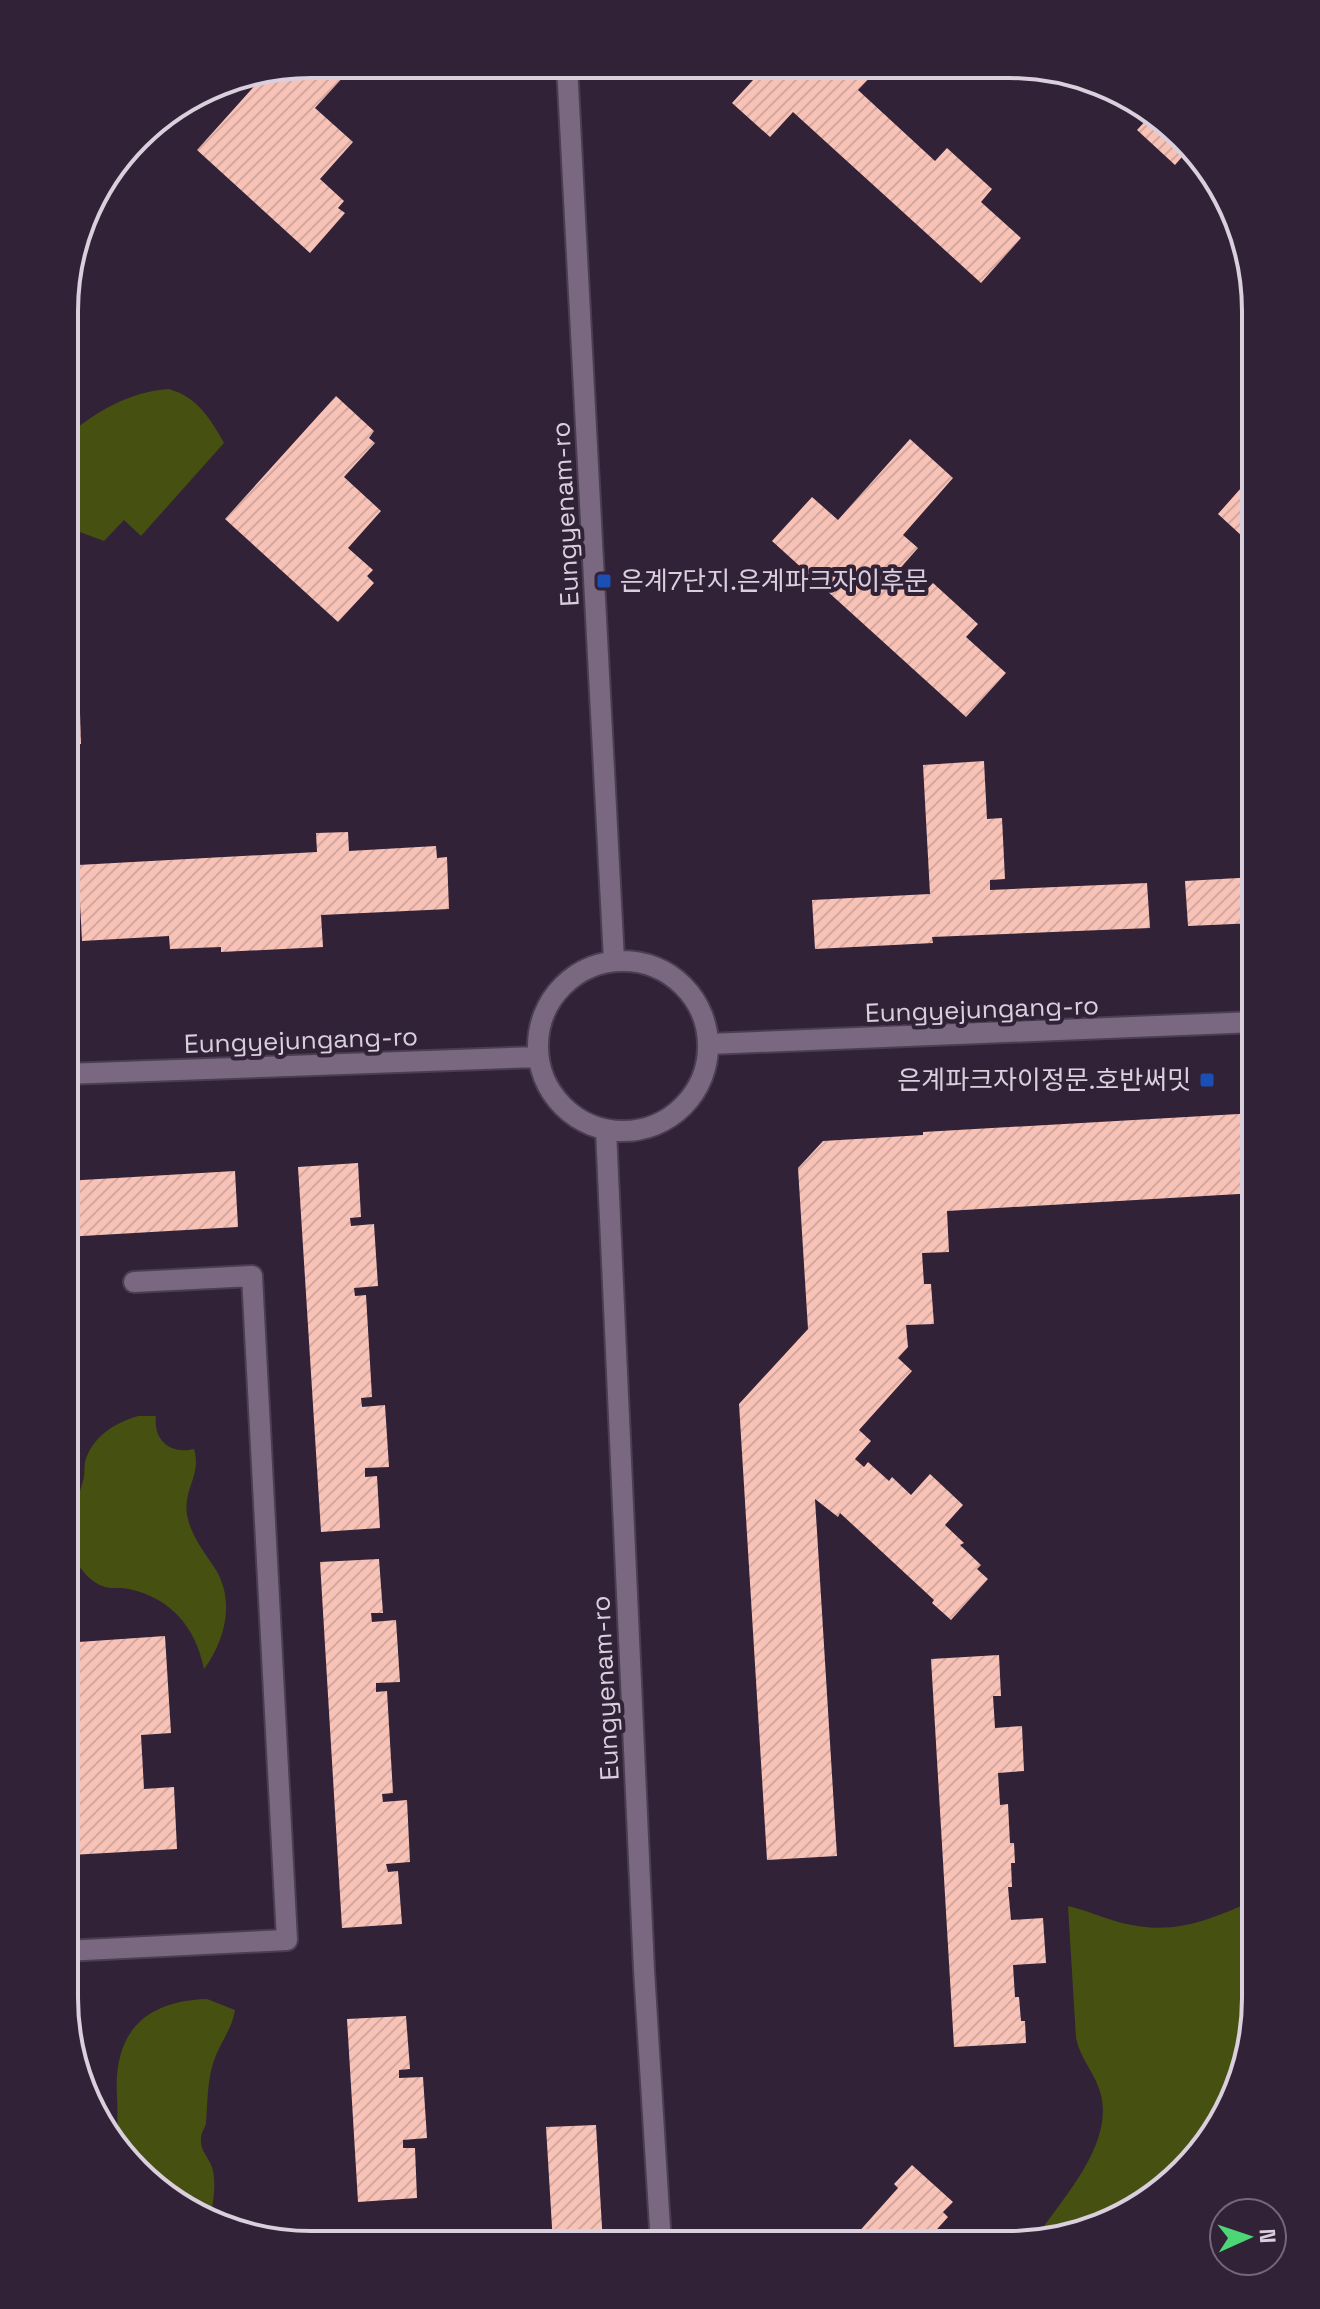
<svg xmlns="http://www.w3.org/2000/svg" width="1320" height="2309" font-family="'Space Grotesk','Noto Sans KR',sans-serif">
<style>
.green{fill:#465010}
.building{fill:url(#building-hatch)}
.lines{fill:none;stroke-linecap:round;stroke-linejoin:round}
.street-casing{stroke:#4b3e50;stroke-width:24}
.secondary-casing{stroke:#4b3e50;stroke-width:24}
.street{stroke:#7a6881;stroke-width:20}
.secondary{stroke:#7a6881;stroke-width:20}
.transit-dot{fill:#1a4fb4;stroke:#312237;stroke-width:3}
.labels{text-anchor:middle;dominant-baseline:central;stroke-width:8;stroke-linejoin:round;paint-order:stroke}
.street-label{font-size:26px;fill:#d9cfdd;stroke:#312237}
.poi-label{font-size:26px;fill:#d9cfdd;stroke:#312237;text-anchor:start}
.rim{fill:none;stroke:#d9cfdd;stroke-width:4}
</style>
<defs>
<pattern id="building-hatch" width="6" height="6" patternUnits="userSpaceOnUse" patternTransform="scale(2)"><rect width="6" height="6" fill="#f9c2b7"/><path d="M-1 1l2-2M0 6l6-6M5 7l2-2" fill="none" stroke="#d4a8a0"/></pattern>
</defs>
<rect width="100%" height="100%" fill="#312237"/>
<!-- green -->
<path class="green" d="M169 389C197 397 210 418 224 443L141 536 124 520 104 541 69 528 66 525V437C96 411 129 392 169 389Z
M138 1416H156C153 1440 170 1455 194 1449 202 1476 183 1488 187 1515 191 1536 205 1553 216 1570 235 1602 225 1641 204 1669 196 1628 171 1598 129 1589 122 1587 112 1589 105 1587 87 1582 71 1558 68 1540 65 1519 78 1501 83 1481 85 1475 84 1468 85 1462 92 1437 114 1423 138 1416Z
M1255 1900V2015L1237 2092 1222 2119 1208 2132 1185 2167 1147 2203 1089 2232 1062 2236 1038 2235C1064 2196 1113 2145 1101 2095 1096 2074 1080 2059 1076 2038L1068 1906C1086 1910 1103 1918 1122 1923 1174 1936 1209 1920 1255 1900Z
M207 1999 235 2010C232 2028 223 2039 216 2055 207 2077 208 2099 206 2122 206 2128 201 2131 201 2139 200 2150 208 2157 212 2167 217 2184 213 2205 209 2222 192 2211 159 2196 147 2182 138 2172 123 2153 120 2140 116 2127 118 2110 117 2097 113 2034 143 2001 207 1999Z"/>
<!-- building -->
<path class="building" d="M311 64H345L341 68 346 74 315 108 353 142 320 179 344 201 338 208 345 213 310 253 197 150 266 73Z
M765 67 879 68 858 90 935 161 947 148 992 189 981 202 1021 238 981 283 793 112 770 137 732 103Z
M1151 115 1172 125 1188 150 1175 165 1137 130Z
M336 396 374 431 369 438 375 443 344 477 381 511 348 548 373 570 367 576 374 583 338 622 225 519Z
M910 439 953 478 903 535 918 548 896 573 921 596 933 583 978 624 966 637 1006 673 966 717 772 541 812 497 838 520Z
M1256 471V549L1218 514Z
M66 713H80L81 744 66 745Z
M984 761 987 819 1002 818 1005 879 990 880V890L1147 883 1150 928 932 937 933 943 815 949 812 900 930 894 923 765Z
M348 832 349 851 436 846 437 858 447 857 449 909 321 915 323 947 221 952V947L170 949 169 936 82 941 78 865 317 852 316 833Z
M1256 877V923L1188 926 1185 881Z
M1256 1113V1193L947 1211 949 1252 922 1253 924 1284H931L934 1324 906 1325 908 1347 898 1358 912 1371 859 1430 871 1441 855 1459 864 1467 868 1462 889 1481 892 1477 911 1495 930 1474 963 1505 945 1525 964 1543 960 1545 981 1565 977 1569 988 1579 951 1620 932 1603 934 1600 840 1513 838 1517 815 1499 837 1856 767 1860 739 1404 808 1329 798 1168 823 1141 923 1135V1132Z
M358 1163 361 1217 350 1218 351 1226 374 1224 378 1286 354 1288 355 1296 366 1295 372 1397 361 1398 362 1407 385 1405 389 1467 365 1468V1477L377 1476 380 1528 321 1532 298 1167Z
M235 1171 238 1227 65 1237V1181Z
M379 1559 383 1613H371L372 1622 396 1620 400 1682 376 1683V1692L387 1691 393 1793 382 1794 383 1802 407 1800 410 1862 386 1864 388 1872 398 1871 402 1924 342 1928 320 1562Z
M165 1636 171 1733 141 1735 144 1789 174 1787 177 1849 71 1855 64 1737V1643Z
M999 1655 1001 1696H993L995 1728 1022 1726 1024 1771 998 1773 1000 1805 1008 1804 1010 1843H1014L1015 1863H1011L1012 1887H1008L1011 1920 1043 1918 1046 1963 1013 1965 1015 1997H1019L1021 2021H1025L1026 2043 954 2047 931 1659Z
M406 2016 410 2069 399 2070V2078L423 2077 427 2138 403 2140V2148H415L417 2198 358 2202 347 2019Z
M596 2125 603 2244H553L546 2127Z
M912 2165 953 2202 943 2212 948 2217 930 2237 933 2241 929 2245H859L862 2241 856 2235 898 2188 894 2184Z
M811 2229 816 2235 821 2229 831 2238 839 2229 856 2245 797 2244Z"/>
<g class="lines">
<defs>
<path id="street" d="M64 1951 287 1940 252 1276 134 1282"/>
<path id="secondary" d="M567 66 614 960
M538 1046a85 85 0 1 1 170 0a85 85 0 1 1-170 0Z
M709 1044 1256 1022
M65 1074 538 1057
M606 1130 644 1970 661 2244"/>
</defs>
<!-- street casing -->
<use href="#street" class="street-casing"/>
<!-- secondary casing -->
<use href="#secondary" class="secondary-casing"/>
<!-- street -->
<use href="#street" class="street"/>
<!-- secondary -->
<use href="#secondary" class="secondary"/>
</g>
<!-- markers -->
<g class="transit-dot">
<rect x="596" y="573" width="16" height="16" rx="4"/>
<rect x="1199" y="1072" width="16" height="16" rx="4"/>
</g>
<g class="labels">
<!-- street labels -->
<g class="street-label">
<text transform="translate(565 514) rotate(-93)">Eungyenam-ro</text>
<text transform="translate(982 1009) rotate(-2)">Eungyejungang-ro</text>
<text transform="translate(301 1040) rotate(-2)">Eungyejungang-ro</text>
<text transform="translate(605 1688) rotate(-93)">Eungyenam-ro</text>
</g>
<!-- poi labels -->
<g class="poi-label">
<text x="620" y="581">은계7단지.은계파크자이후문</text>
<text x="1191" y="1080" text-anchor="end">은계파크자이정문.호반써밋</text>
</g>
</g>
<!-- crop -->
<path d="M0 0H1320V2309H0ZM311 78H1009A233 233 0 0 1 1242 311V1998A233 233 0 0 1 1009 2231H311A233 233 0 0 1 78 1998V311A233 233 0 0 1 311 78Z" fill="#312237" fill-rule="evenodd"/>
<path class="rim" d="M311 78H1009A233 233 0 0 1 1242 311V1998A233 233 0 0 1 1009 2231H311A233 233 0 0 1 78 1998V311A233 233 0 0 1 311 78Z"/>
<!-- north arrow -->
<g transform="translate(1248 2237) rotate(87)"><circle r="38" fill="#312237" stroke="#746779" stroke-width="2"/>
<path d="M0-6L14 30L0 20L-14 30Z" fill="#4cd676"/>
<text y="-12" font-size="22" font-weight="bold" text-anchor="middle" fill="#d9cfdd">N</text>
</g>
</svg>
